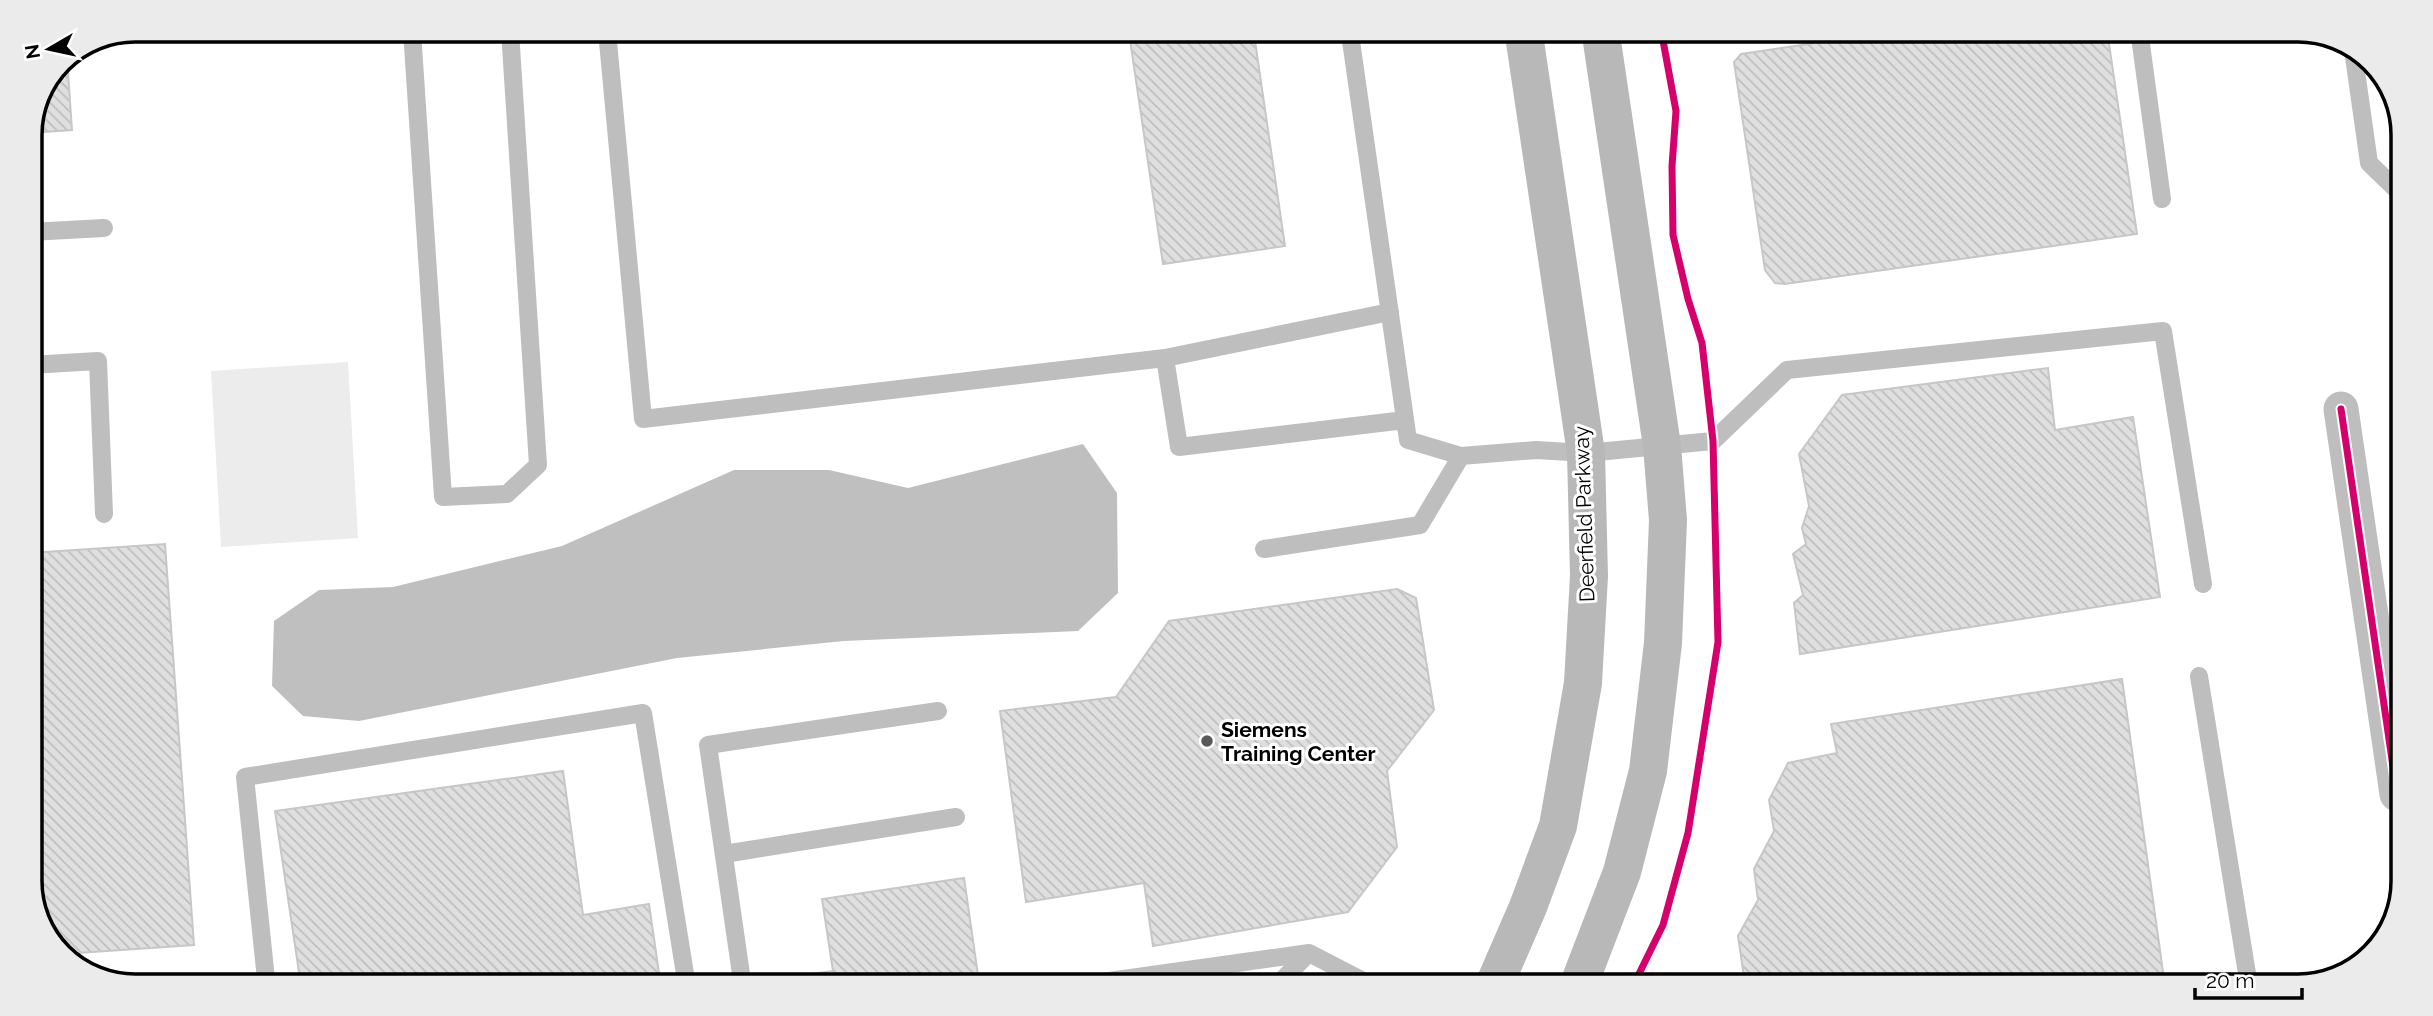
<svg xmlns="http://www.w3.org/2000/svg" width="2433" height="1016" font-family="Raleway,sans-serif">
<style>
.pitch{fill:#ececec}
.water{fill:#bfbfbf}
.building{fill:url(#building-back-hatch);stroke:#c7c7c7;stroke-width:2}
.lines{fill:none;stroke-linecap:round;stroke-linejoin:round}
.lane{stroke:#bebebe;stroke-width:18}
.street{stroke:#bebebe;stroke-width:35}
.secondary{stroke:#b8b8b8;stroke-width:38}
.cycleway-casing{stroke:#fff;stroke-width:11}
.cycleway{stroke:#d6006c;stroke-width:7}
.poi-dot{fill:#595959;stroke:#fff;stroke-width:2.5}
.labels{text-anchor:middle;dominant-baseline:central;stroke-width:6;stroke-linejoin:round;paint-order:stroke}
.street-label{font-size:21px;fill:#000;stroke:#fff}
.poi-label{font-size:21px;font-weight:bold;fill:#000;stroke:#fff;text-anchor:start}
.rim{fill:none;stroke:#000;stroke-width:3.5}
</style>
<defs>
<pattern id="building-back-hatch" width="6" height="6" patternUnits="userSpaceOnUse" patternTransform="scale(1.75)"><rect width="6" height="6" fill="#dfdfdf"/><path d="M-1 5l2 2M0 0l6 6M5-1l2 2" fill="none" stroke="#bebebe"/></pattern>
</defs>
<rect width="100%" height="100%" fill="#fff"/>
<!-- pitch -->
<path class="pitch" d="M348 362 358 538 221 547 211 371Z"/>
<!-- water -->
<path class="water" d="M1083 444 1117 493 1118 593 1078 631 844 641 677 658 359 721 303 716 272 686 274 621 319 590 393 587 562 546 734 470H829L908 488Z"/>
<!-- building -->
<path class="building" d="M1129 33 1254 34 1285 246 1163 264Z
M1863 36 2108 37 2137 234 1785 284 1775 283 1765 270 1734 62 1741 54Z
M67 58 72 130 30 133V129L61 60Z
M2048 368 2055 430 2133 417 2160 597 1800 654 1794 603 1803 595 1793 554 1806 544 1802 528 1809 506 1799 454 1842 395Z
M165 544 194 945 63 954 51 945 30 888V553Z
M1397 589 1416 598 1434 710 1387 771 1397 847 1348 912 1153 946 1144 883 1026 902 1000 711 1116 697 1169 621Z
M2122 679 2165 986 1745 984 1738 936 1758 900 1754 869 1774 831 1769 800 1788 763 1837 753 1831 724Z
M563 771 583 915 649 904 660 980 300 979 275 811Z
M964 878 979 982 796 981 795 976 833 971 822 899Z"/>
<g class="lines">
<!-- lane -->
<path class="lane" d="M412 31 443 497 507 494 538 465 510 31
M607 31 643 419 1165 358
M1350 34 1408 440 1461 456 1536 450 1586 453 1713 441 1787 370 2163 331 2203 584
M2140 37 2162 199
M2353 50 2369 163 2402 195
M30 232 104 228
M1390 312 1165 358 1179 447 1405 420
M30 365 98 361 104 514
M1264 549 1420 525 1461 456
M2199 676 2249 986
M724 854 956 817
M266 979 245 777 643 713 686 980
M742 981 708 745 938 711
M1102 982 1309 953 1367 983
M1279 983 1309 953"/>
<!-- street -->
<path class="street" d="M2341 409 2397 794"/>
<!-- secondary -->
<path class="secondary" d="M1495 983 1528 907 1558 826 1583 683 1589 576 1586 453 1524 35
M1579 984 1622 872 1648 771 1663 643 1668 520 1662 446 1601 35"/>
<defs>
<path id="cycleway" d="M2341 409 2397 794
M1634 984 1663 925 1688 833 1718 642 1713 441 1702 343 1688 299 1673 235 1672 166 1676 111 1662 35"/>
</defs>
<!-- cycleway casing -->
<use href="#cycleway" class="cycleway-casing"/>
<!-- cycleway -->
<use href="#cycleway" class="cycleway"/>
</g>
<!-- markers -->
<circle class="poi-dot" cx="1207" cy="741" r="7"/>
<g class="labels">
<!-- street labels -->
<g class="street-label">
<text transform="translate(1584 514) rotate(-92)">Deerfield Parkway</text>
</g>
<!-- poi labels -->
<g class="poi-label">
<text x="1221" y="729">Siemens<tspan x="1221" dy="24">Training Center</tspan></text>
</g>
</g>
<!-- crop -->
<path d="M0 0H2433V1016H0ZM135 42H2298A93 93 0 0 1 2391 135V881A93 93 0 0 1 2298 974H135A93 93 0 0 1 42 881V135A93 93 0 0 1 135 42Z" fill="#ebebeb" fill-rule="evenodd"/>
<path class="rim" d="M135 42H2298A93 93 0 0 1 2391 135V881A93 93 0 0 1 2298 974H135A93 93 0 0 1 42 881V135A93 93 0 0 1 135 42Z"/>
<!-- north arrow -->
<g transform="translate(49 49) rotate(261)" stroke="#ffffff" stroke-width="5" paint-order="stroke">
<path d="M0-5L12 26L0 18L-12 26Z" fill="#000000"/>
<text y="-10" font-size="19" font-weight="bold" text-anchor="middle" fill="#000000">N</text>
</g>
<!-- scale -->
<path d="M2195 988v10h107v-10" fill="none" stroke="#000000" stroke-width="3.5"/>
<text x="2206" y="988" font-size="21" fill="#000000" stroke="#ffffff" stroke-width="5" paint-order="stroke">20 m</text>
</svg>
